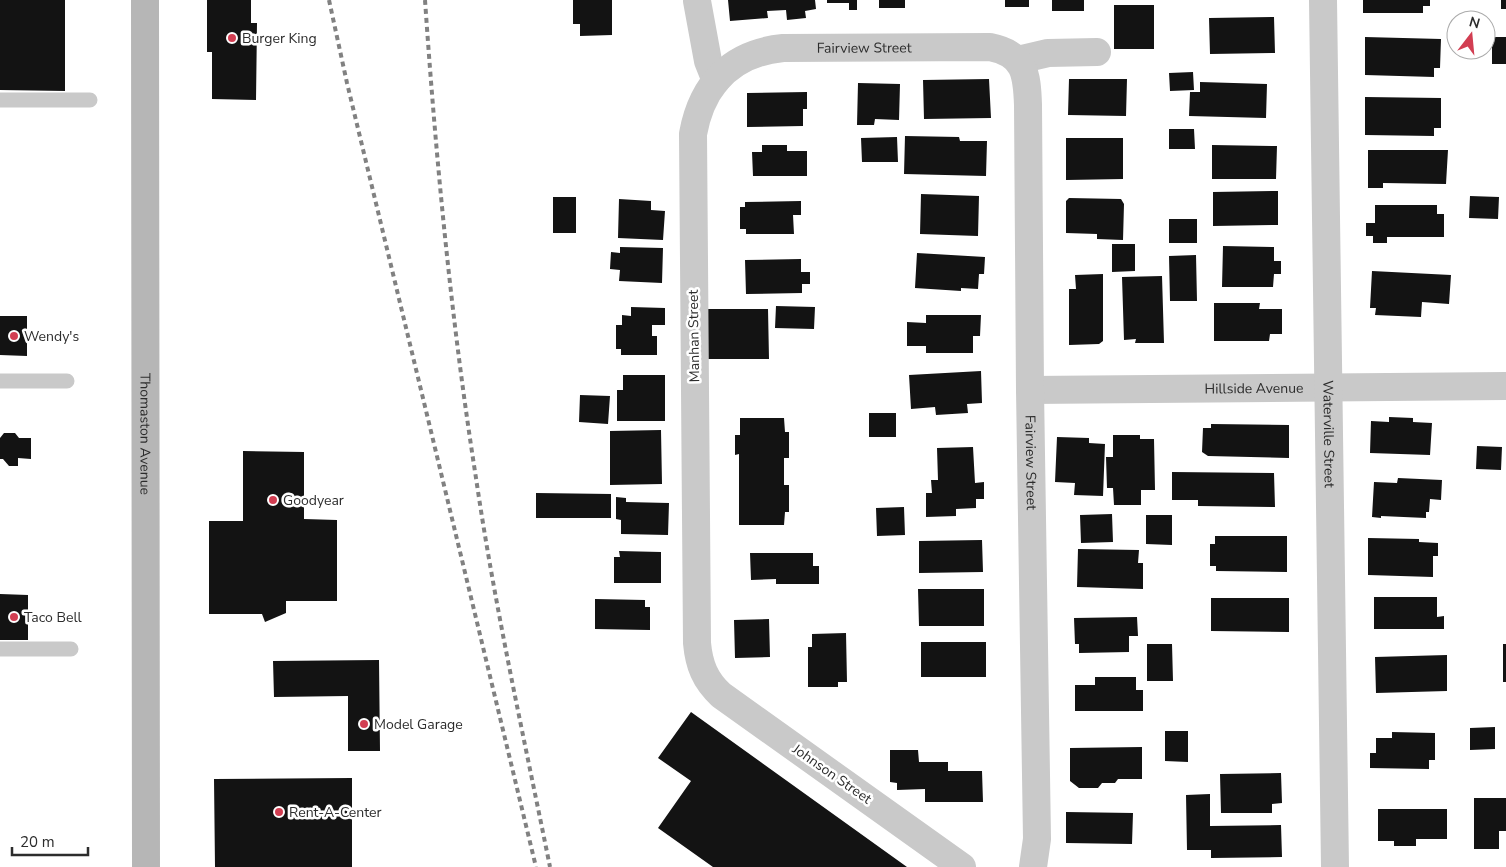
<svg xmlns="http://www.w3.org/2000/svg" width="1506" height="867" font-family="'Nunito Sans',sans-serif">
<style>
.building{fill:#131313}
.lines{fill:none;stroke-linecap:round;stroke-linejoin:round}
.service{stroke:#c9c9c9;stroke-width:15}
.minor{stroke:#c9c9c9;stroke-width:28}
.tertiary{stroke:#c9c9c9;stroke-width:28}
.secondary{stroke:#b6b6b6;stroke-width:28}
.rail{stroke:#818181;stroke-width:4;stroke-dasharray:5 4;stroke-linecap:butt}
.poi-dot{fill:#d23e52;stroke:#fff;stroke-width:2}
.labels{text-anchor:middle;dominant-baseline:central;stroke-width:5;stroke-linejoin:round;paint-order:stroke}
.poi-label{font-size:14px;fill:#2c2c2c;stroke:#fff;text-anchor:start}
.street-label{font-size:14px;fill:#2c2c2c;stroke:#fff}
</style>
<rect width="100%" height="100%" fill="#fff"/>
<!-- building -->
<path class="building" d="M0 0H65V91L0 90Z
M207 0H251V23H257L256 100 212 99V52H207Z
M573 0H612V35L580 36V24H573Z
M728 0H815L816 9 805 11 806 18 787 20 786 10 767 11 768 18 730 21Z
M827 0H857V10H849V3H827Z
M879 0H905V8H879Z
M1005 0H1029V7H1005Z
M1052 0H1084V11H1052Z
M1363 0H1430V6H1423V13H1363Z
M1501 0H1506V9H1501Z
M1114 5H1154V49H1114Z
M1274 17 1275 53 1210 54 1209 18Z
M1365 37 1441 39 1440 68H1434V77L1365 75Z
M1492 37H1506V64H1492Z
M1193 72 1194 90 1170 91 1169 73Z
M989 79 991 118 924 119 923 80Z
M1069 79H1127L1126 116 1068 115Z
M1200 82 1267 84 1266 118 1189 116 1190 92H1200Z
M858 83 900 84 899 120 875 119 874 125H857Z
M807 92V109H803V126L747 127V93Z
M1365 97 1441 98V128H1434V136L1365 135Z
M1169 129H1194L1195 149H1169Z
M905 136 959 137 960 141H987L986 176 904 174Z
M897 137 898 162H862L861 138Z
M1066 138H1123V179L1066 180Z
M762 145H787V151H807V176H753L752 152H762Z
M1212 145 1277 146 1276 179H1212Z
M1368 150H1448L1446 184 1383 183V188H1368Z
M1278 191V225L1213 226V192Z
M921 194 979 196 978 236 920 234Z
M1470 196 1499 197 1498 219 1469 218Z
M553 197H576V233H553Z
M1069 198 1121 199 1124 204 1123 240 1097 239V234L1066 233V201Z
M619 199 651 201V210L665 211 663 240 618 238Z
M801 201V215H793L794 234H746V229H740V207H745V202Z
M1375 205H1437V214H1444V237H1387V243H1373V236H1366V223H1375Z
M1169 219H1197V243H1169Z
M1112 244H1135V271L1112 272Z
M1223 246 1274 247V261H1281V274H1274L1273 287H1222Z
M620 247 663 248 662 283 619 281 620 270 610 269 611 252 620 253Z
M917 253 985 257 984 274H979L978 289 961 288V291L915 288Z
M1196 255 1197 301H1170L1169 256Z
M801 259V272H810V284H802V293L746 294 745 260Z
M1372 271 1451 275 1449 304 1422 302 1421 317 1375 315 1376 308H1370Z
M1103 274V341L1099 344 1069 345V289H1076L1075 275Z
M1162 276 1164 343H1135L1136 339 1124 340 1122 277Z
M1214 303H1260L1259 309H1282V334H1270L1269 341H1214Z
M776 306 815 307 814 329 775 328Z
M631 307 665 308V325H652V336H657V355H621V349H616V325H622V315L631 316Z
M706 309H768L769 359H707Z
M926 315H981L980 336H973V353H926V346H907V322L926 323Z
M0 316H27V356L0 355Z
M981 371 982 403 967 404 968 413 936 415 935 407 911 409 909 375Z
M623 375H665V421H617V390H623Z
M580 395 610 396 608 424 579 422Z
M869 413H896V437H869Z
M1389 417 1413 418V422L1432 423 1430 455 1370 453 1371 421 1389 422Z
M740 418H784L785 432H789V458H784V485H789V512H785L784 525H739V454L735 455V435H740Z
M1211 424 1289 425V458L1208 456 1202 452 1203 428H1211Z
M661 430 662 484 610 485V431Z
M4 433H15L19 438H31V459L18 458V466H9L3 459H0V438Z
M1113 435H1140V439H1154L1155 490H1141V505H1114L1113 488H1107L1106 457H1113Z
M1057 437 1089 438V443L1105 444 1103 496 1074 495 1075 483 1055 482Z
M1477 446 1502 447 1501 470 1476 469Z
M973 447 975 483 984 482V499H976V508L956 509V516L926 517V493H932L931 480H938L937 448Z
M243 451 304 452V519L337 520V601H286V613L265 622 262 614H209V521H243Z
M1172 472 1274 473 1275 507 1198 506V500H1172Z
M1398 478 1442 480 1441 500 1430 499 1429 512H1426V518L1381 516V518L1372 517 1374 482 1397 483Z
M536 493 611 494V518H536Z
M616 497 626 498V502L669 503 668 535 621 534V520L616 519Z
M904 507 905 535 877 536 876 508Z
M1112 514 1113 542 1081 543 1080 515Z
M1146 515H1172V545L1146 544Z
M1215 536H1287V572L1216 571V566H1210V544H1215Z
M1368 538 1419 539V542L1438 543V556H1433V577L1368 575Z
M982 540 983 572 919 573V541Z
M1078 549 1139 550 1138 563H1143V589L1077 587Z
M619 551 661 552V583H614V557H620Z
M750 553H813V566H819V584H776V579L751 580Z
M918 589H984V626H919Z
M0 594 28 595V640H0Z
M1374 597H1437V617L1444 616V629H1374Z
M1211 598H1289V632L1211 631Z
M595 599 645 600V607H650V630L595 629Z
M1137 617 1138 636H1129V652L1079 653V644H1075L1074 618Z
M769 619 770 657 735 658 734 620Z
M846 633 847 682H838V687H808V647H812V634Z
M921 642H986V677H921Z
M1147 644H1172L1173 681H1147Z
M1503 644H1506V682H1503Z
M1447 655V691L1376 693 1375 657Z
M379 660 380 751H348V696L274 697 273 661Z
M1095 677H1136V690H1143V711H1075V685H1095Z
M691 712 907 867H713L658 828 691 781 658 758Z
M1495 727V749L1470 750V728Z
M1165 731H1188V762L1165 761Z
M1392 732 1435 733V760H1429V769L1370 768V753H1376V738H1392Z
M1142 747V779H1118L1115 783H1102L1098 788H1079L1070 781V748Z
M890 750H918L919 762H948V771H982L983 802H925V789L897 790V783L890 782Z
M1281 773 1282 803 1272 804V813H1221L1220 774Z
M352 778V867H215L214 779Z
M1210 794V826L1281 825 1282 857 1211 858V850H1187L1186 795Z
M1474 798H1506V831H1499V849H1474Z
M1378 809H1447V839H1416V846H1394V841H1378Z
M1066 812 1133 813 1132 844 1066 843Z"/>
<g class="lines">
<!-- service -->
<path class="service" d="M0 100H90
M0 381H67
M0 649H71"/>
<!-- minor -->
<g class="minor">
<path d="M697 1 708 61 716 81"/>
<path d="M1018 60 1048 53 1097 52"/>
<path id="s1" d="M1030 390 1506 386"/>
<path id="s2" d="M962 867 721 695C705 680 699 665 697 643L693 134C702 84 732 53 783 48L990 47C1025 54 1027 74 1028 105L1030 390 1037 839 1033 867"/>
</g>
<!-- tertiary -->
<path class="tertiary" id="s3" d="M1323 0 1335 867"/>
<!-- secondary -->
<path class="secondary" id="s4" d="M145 0 146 867"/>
<!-- rail -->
<path class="rail" d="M329 0 347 83 536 867
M425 0C436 159 451 319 476 478 495 608 524 738 550 867"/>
</g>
<!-- markers -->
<g class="poi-dot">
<circle cx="232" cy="38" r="5"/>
<circle cx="14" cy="336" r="5"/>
<circle cx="273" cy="500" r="5"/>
<circle cx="14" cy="617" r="5"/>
<circle cx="364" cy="724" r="5"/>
<circle cx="279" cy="812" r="5"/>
</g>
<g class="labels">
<!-- poi labels -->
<g class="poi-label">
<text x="242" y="38">Burger King</text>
<text x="24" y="336">Wendy's</text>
<text x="283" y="500">Goodyear</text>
<text x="24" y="617">Taco Bell</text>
<text x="374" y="724">Model Garage</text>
<text x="289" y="812">Rent-A-Center</text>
</g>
<!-- street labels -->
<g class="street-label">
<text stroke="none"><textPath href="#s2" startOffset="1080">Fairview Street</textPath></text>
<text transform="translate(694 336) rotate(-91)">Manhan Street</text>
<text stroke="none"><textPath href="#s1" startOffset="224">Hillside Avenue</textPath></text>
<text stroke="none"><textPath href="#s4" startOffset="434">Thomaston Avenue</textPath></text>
<text stroke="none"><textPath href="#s3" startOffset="434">Waterville Street</textPath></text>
<text stroke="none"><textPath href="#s2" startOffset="1641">Fairview Street</textPath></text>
<text transform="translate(832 774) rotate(35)">Johnson Street</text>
</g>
</g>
<!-- north arrow -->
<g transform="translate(1471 35) rotate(16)"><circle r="24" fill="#ffffff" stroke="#ababab"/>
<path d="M0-4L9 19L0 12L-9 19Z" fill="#d23e52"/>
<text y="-8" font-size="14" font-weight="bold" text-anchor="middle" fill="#2c2c2c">N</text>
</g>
<!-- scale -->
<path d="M12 847v8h76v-8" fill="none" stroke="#2c2c2c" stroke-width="2.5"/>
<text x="20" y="847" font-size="15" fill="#2c2c2c" stroke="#ffffff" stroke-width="4" paint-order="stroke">20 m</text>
</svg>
